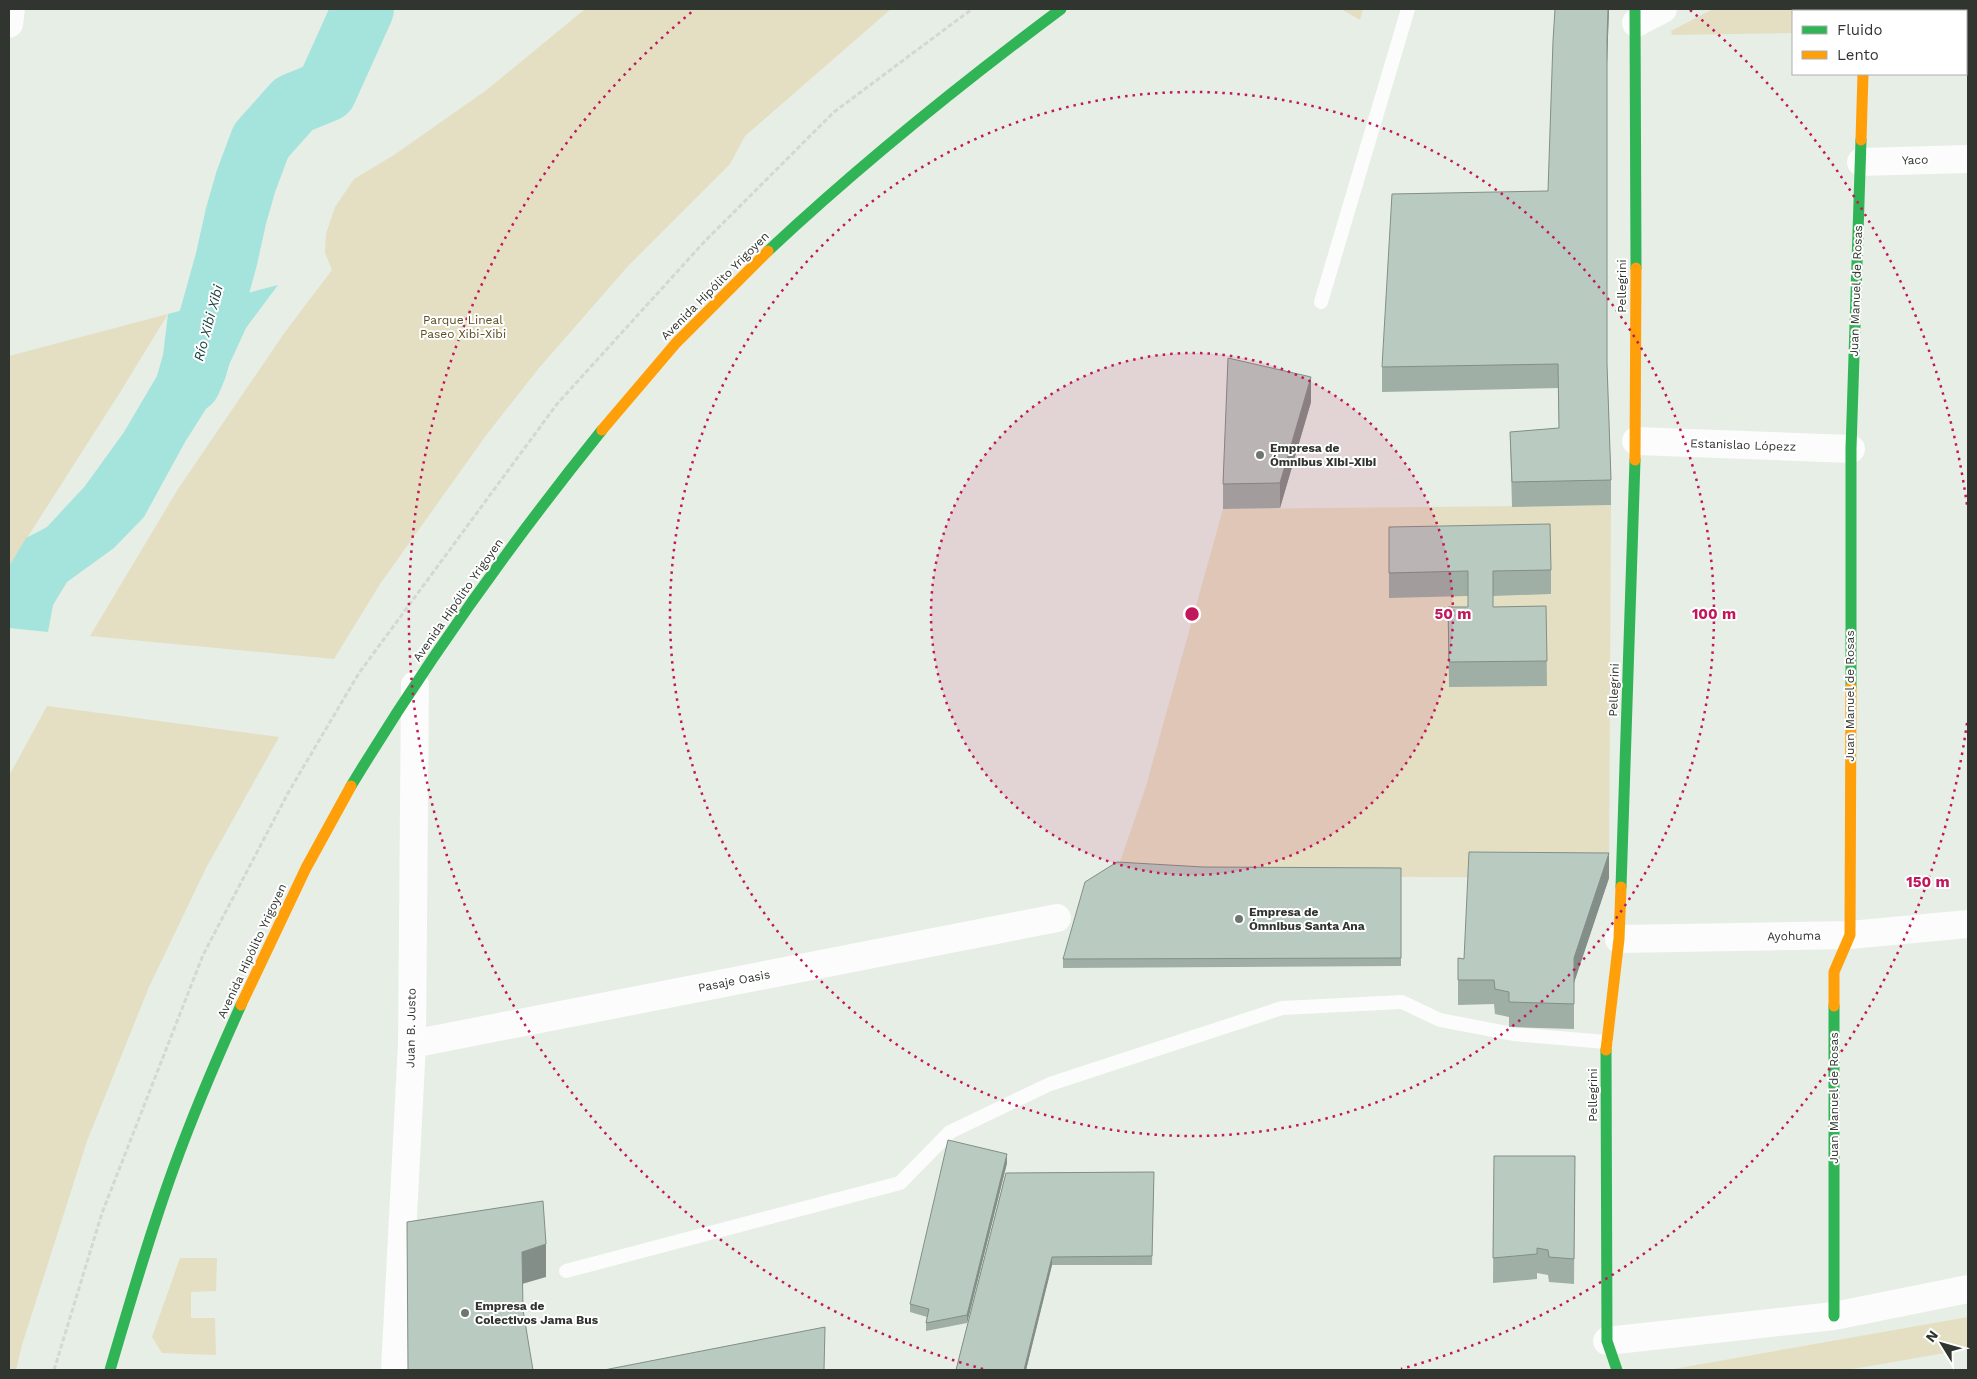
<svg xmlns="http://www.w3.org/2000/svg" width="1977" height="1379" font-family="'Work Sans',sans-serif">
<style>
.green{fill:#e4dfc3}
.water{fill:#a5e4dd}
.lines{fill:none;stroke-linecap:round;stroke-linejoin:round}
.river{stroke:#a5e4dd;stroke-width:62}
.path{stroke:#d5d7d5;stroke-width:3;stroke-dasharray:5 2.5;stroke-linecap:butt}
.lane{stroke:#fbfcfb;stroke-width:14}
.street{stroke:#fbfcfb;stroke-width:28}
.fast{stroke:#30b455;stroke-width:11}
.slow{stroke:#ff9f0a;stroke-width:11}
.wall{fill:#9fafa6}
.shaded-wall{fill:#828e87}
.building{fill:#b9cbc1;stroke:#828e87}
.ring{fill:none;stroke:#c2185b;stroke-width:2.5;stroke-dasharray:2.5 5}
.poi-dot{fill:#70766f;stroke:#fff;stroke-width:2}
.labels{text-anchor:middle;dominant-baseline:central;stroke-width:4;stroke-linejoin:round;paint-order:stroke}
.street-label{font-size:12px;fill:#30352f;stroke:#fff}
.park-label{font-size:12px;fill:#5c4d1e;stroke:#fff}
.poi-label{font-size:12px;font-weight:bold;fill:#30352f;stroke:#fff;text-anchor:start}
.water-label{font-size:14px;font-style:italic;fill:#18403f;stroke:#fff}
.centre{fill:#c2185b;stroke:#fff;stroke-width:2.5}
.ring-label{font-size:15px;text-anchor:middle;font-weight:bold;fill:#c2185b;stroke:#fff;stroke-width:4;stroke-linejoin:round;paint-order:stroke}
</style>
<rect width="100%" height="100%" fill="#e6eee5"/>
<!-- green -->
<path class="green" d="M585 9H891L745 136 730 164 628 266 539 368 487 434 380 584 334 659 90 636 178 489 285 332 332 270 325 253 326 234 335 207 354 179 394 155 488 89Z
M1341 9H1363L1360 20Z
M1713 9H1830V11H1793V33L1672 35 1671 31Z
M168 314 119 394 9 566V356Z
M1611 505 1609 878 1203 876 1117 871 1146 786 1223 509Z
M47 706 279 737 206 868 149 987 87 1141 22 1345 16 1370H9V776Z
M180 1258H217L216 1291 191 1292V1318H215L216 1355 162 1353 152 1337Z
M1968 1317V1349L1847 1370H1668Z"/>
<!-- water -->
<path class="water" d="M278 285 246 328 216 393 185 442 144 517 114 548 67 582 53 605 48 632 9 628V566L26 538 47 527 85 486 124 432 157 376 163 355 168 314Z"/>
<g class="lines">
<!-- river -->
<path class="river" d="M190 382 196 368 226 261 236 216 246 181 261 141 294 104 326 91 363 9"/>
<!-- path -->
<path class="path" d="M54 1370 102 1213 203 955 288 793 359 673 557 404 705 241 834 112 972 9"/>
<!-- lane -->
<path class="lane" d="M1321 302 1408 9
M566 1271 900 1183 950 1132 1050 1084 1282 1008 1402 1002 1440 1020 1513 1034 1606 1042"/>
<!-- street -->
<path class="street" d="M1864 11V9
M1636 23 1663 9
M9 24 11 9
M1861 162 1968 159
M1636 441 1851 449
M1619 939 1850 935 1968 924
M412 1044 1057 918
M1607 1341 1834 1316 1968 1289
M395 1370 412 1044 415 685"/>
<!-- fast -->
<path class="fast" d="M1635 9 1636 268
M768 251C861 164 959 85 1061 9
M1851 687V449L1861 140
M351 786C426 662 511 543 602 430
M1621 887 1635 460
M1834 1006V1316
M1606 1050 1607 1341 1617 1370
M110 1370C130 1302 150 1233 174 1167 194 1112 217 1058 241 1005"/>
<!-- slow -->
<path class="slow" d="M1861 140 1863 74
M602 430 676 343 768 251
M1635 460 1636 268
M241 1005 306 868 351 786
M1834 1006V972L1850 935 1851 687
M1606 1050 1619 939 1621 887"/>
</g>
<!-- wall -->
<path class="wall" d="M1609 9 1607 63V364L1611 480V505L1512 507 1510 432 1559 428 1558 388 1382 392V367L1548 191Z
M1311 402 1280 508 1223 509V484Z
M1389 527 1551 570V594L1493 596V607L1546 606 1547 686 1449 687 1448 607H1468V596L1389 598Z
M1203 867 1401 868V966L1063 968V959Z
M1609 878 1574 982V1029L1509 1027V1017L1495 1014 1494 1004 1458 1005V958L1464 959Z
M1494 1156H1575L1574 1284 1549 1282 1548 1275 1537 1273V1279L1493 1283Z
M1007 1163 967 1323 926 1331V1323L927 1317 910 1312V1304Z
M1154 1172 1152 1265H1052L1026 1370H956L1006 1173Z"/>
<!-- shaded-wall -->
<path class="shaded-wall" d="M1608 9H1609L1607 64V39Z
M1311 377V402L1280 508V483Z
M1609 853V878L1574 983V958Z
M1007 1154V1163L967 1323V1315Z
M546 1244V1277L522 1284V1252Z
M1052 1257V1265L1026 1370H1024Z"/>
<!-- building -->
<path class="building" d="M1555 9H1608L1607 39V364L1611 480 1512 482 1510 432 1559 428 1558 364 1382 367 1392 194 1548 191 1553 41Z
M1228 358 1311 377 1280 483 1223 484Z
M1550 524 1551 570 1493 571V607L1546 606 1547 661 1449 662 1448 607H1468V571L1389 573V527Z
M1469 852 1609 853 1574 958V1004L1509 1002V992L1495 989 1494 980H1458V958L1464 959Z
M1117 862 1203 867 1401 868V958L1063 959 1085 882Z
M948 1140 1007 1154 967 1315 926 1323 929 1309 910 1304Z
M1494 1156H1575L1574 1259 1549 1257 1548 1250 1537 1248V1254L1493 1258Z
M1154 1172 1152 1256 1052 1257 1024 1370H956L1006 1173Z
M543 1201 546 1244 522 1252 523 1310 533 1370H408L407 1222Z
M825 1327 824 1370H604Z"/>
<!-- distance rings -->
<circle cx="1192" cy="614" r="261" fill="#c2185b" fill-opacity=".12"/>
<g class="ring">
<circle cx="1192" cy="614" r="261"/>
<circle cx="1192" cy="614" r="522"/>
<path d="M1967 723A783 783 0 0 1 1401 1369M983 1369A783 783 0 0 1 694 10M1690 10A783 783 0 0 1 1967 505"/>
</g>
<!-- markers -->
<g class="poi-dot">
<circle cx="1260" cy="455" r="5"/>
<circle cx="1239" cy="919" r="5"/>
<circle cx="465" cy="1313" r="5"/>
</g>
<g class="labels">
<!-- street labels -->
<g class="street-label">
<text transform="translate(1915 160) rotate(-2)">Yaco</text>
<text transform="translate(715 286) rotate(-45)">Avenida Hipólito Yrigoyen</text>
<text transform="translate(1622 286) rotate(-90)">Pellegrini</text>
<text transform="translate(1856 291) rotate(-88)">Juan Manuel de Rosas</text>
<text transform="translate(1743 445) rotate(2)">Estanislao Lópezz</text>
<text transform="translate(458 600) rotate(-55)">Avenida Hipólito Yrigoyen</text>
<text transform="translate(1614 690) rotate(-88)">Pellegrini</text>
<text transform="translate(1850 696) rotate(-90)">Juan Manuel de Rosas</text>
<text transform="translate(1794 936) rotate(-1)">Ayohuma</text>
<text transform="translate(252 951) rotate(-65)">Avenida Hipólito Yrigoyen</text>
<text transform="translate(734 981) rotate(-11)">Pasaje Oasis</text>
<text transform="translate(411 1028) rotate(-89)">Juan B. Justo</text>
<text transform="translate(1593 1095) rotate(-90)">Pellegrini</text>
<text transform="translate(1834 1098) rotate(-90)">Juan Manuel de Rosas</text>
</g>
<!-- park labels -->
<g class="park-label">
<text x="463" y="320">Parque Lineal<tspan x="463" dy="14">Paseo Xibi-Xibi</tspan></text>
</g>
<!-- poi labels -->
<g class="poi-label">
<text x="1270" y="448">Empresa de<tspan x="1270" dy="14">Ómnibus Xibi-Xibi</tspan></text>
<text x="1249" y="912">Empresa de<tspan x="1249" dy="14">Ómnibus Santa Ana</tspan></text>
<text x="475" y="1306">Empresa de<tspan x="475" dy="14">Colectivos Jama Bus</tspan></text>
</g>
<!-- water labels -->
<g class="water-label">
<text transform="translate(208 323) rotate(-75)">Río Xibi Xibi</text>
</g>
</g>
<circle cx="1192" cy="614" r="8" class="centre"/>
<g class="ring-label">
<text x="1453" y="619">50 m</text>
<text x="1714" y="619">100 m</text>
<text x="1928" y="887">150 m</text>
</g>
<!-- border -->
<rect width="1977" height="1379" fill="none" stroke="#30352f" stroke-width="20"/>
<!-- legend -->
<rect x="1792" y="10" width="175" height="65" fill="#ffffff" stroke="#acaeac"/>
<rect x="1802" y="26" width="25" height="8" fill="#30b455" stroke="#acaeac"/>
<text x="1837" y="35" font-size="15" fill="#30352f">Fluido</text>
<rect x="1802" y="51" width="25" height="8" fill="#ff9f0a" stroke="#acaeac"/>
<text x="1837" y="60" font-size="15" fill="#30352f">Lento</text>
<!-- north arrow -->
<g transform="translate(1942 1344) rotate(307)" stroke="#ffffff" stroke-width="4" paint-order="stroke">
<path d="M0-4L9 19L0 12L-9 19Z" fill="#30352f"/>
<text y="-8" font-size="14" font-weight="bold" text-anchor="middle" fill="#30352f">N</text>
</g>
</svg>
